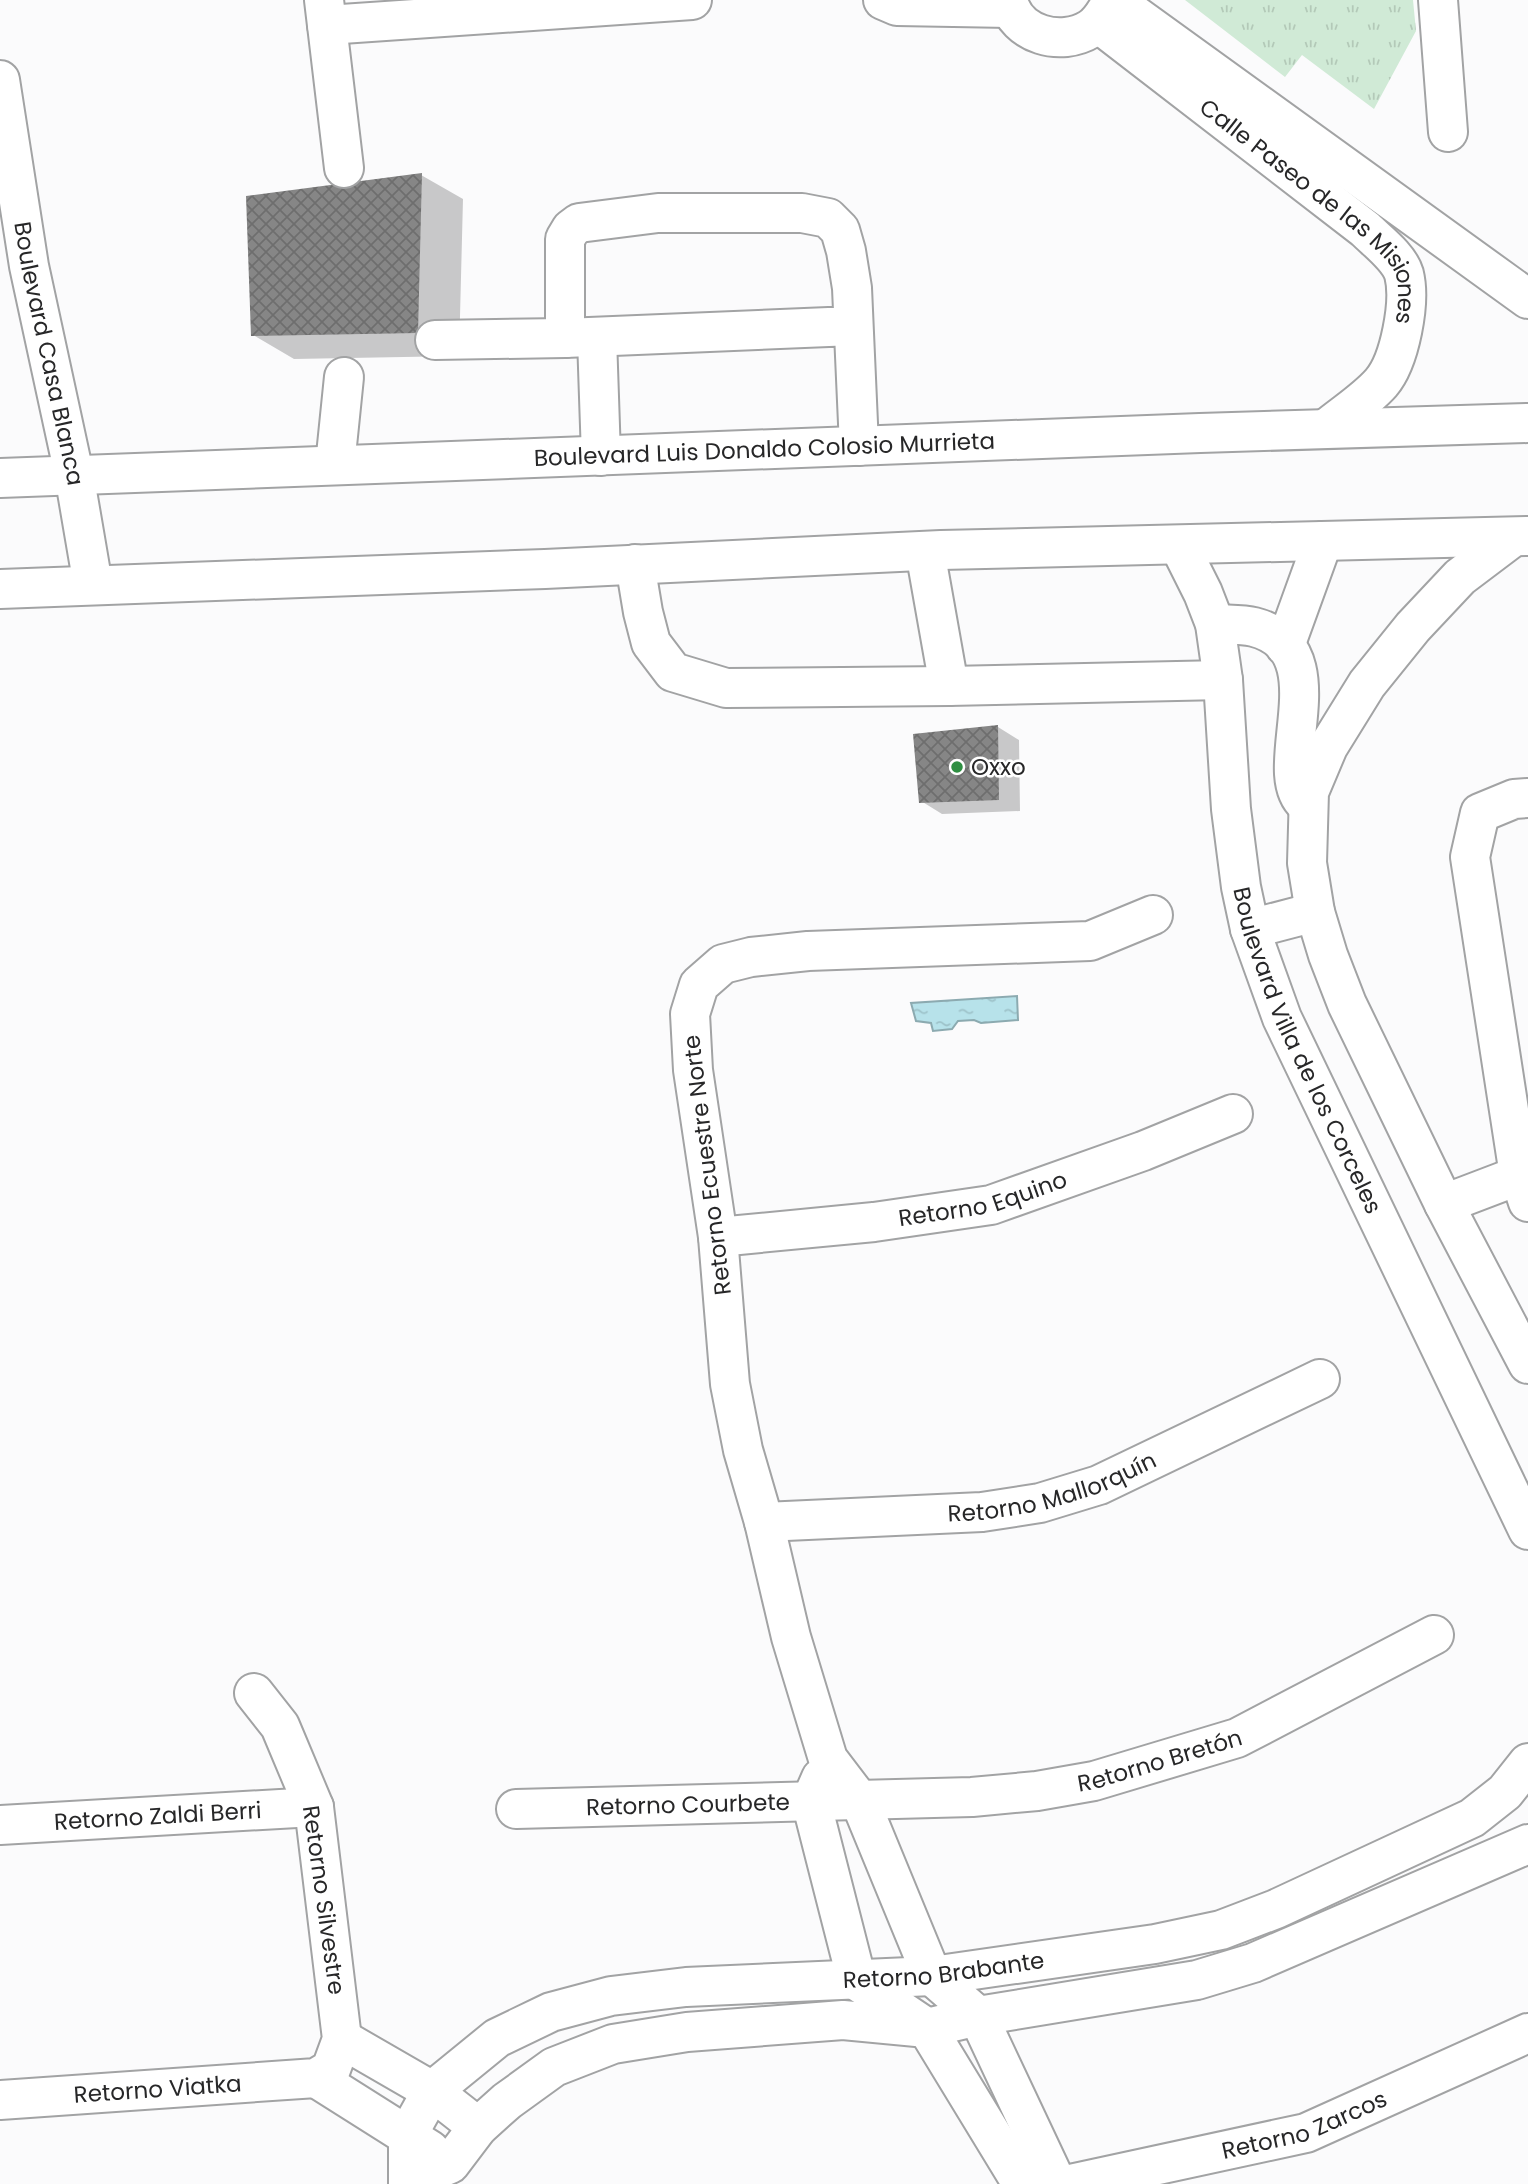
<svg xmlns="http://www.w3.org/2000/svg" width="1528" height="2184" font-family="Poppins,sans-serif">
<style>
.grass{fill:url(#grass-tufts)}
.water{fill:url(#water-ripples);stroke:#8caab0;stroke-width:2}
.shadow{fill:#0003}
.building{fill:url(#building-cross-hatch)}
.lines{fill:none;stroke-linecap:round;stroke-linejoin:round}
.minor-casing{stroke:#a2a3a4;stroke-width:42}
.major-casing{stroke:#a2a3a4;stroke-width:42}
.minor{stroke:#fff;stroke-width:38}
.major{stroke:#fff;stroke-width:38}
.poi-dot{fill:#2f8f42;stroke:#fff;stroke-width:2.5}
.labels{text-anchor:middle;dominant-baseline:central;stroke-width:5;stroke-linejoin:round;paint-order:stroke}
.street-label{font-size:23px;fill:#272728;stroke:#fff}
.poi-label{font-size:23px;fill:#272728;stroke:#fff;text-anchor:start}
</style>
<defs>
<pattern id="grass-tufts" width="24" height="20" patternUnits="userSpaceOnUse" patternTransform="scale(1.75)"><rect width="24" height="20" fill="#d0ead6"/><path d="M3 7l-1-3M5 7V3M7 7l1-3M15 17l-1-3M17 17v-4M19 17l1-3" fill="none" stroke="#b3c9b8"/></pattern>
<pattern id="water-ripples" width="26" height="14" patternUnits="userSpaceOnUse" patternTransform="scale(1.75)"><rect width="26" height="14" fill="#b7e2ea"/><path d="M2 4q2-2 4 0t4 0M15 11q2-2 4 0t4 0" fill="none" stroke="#9dc2c9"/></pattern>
<pattern id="building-cross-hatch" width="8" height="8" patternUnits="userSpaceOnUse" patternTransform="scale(1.75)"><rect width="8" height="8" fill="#868686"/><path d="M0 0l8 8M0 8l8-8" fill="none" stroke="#6e6e6e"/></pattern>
</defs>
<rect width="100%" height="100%" fill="#fbfbfc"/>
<!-- grass -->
<path class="grass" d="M1185 0H1413L1416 31 1374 109 1302 55 1285 77Z"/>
<!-- water -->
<path class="water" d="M1017 996 1018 1020 981 1023 974 1020 958 1021 952 1029 933 1031 931 1023 916 1021 911 1003Z"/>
<!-- shadow -->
<path class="shadow" d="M421 175 463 199 459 356 294 359 253 335Z
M998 727 1019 740 1020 811 942 814 921 801Z"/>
<!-- building -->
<path class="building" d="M422 173 418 333 251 336 246 196Z
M998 725 999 800 919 803 913 734Z"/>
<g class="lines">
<defs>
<g id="minor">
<path d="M324 0 344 168"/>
<path d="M883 0 897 6 1010 8"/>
<path d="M1008 0C1016 35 1061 47 1090 29 1100 23 1105 13 1111 3"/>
<path d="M1114 0 1528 299"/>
<path d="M1438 0 1448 132"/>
<path id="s1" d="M1098 23 1365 229C1377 241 1399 257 1404 274 1411 302 1400 361 1381 383 1366 400 1344 414 1327 428"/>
<path d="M327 25 692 0"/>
<path id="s2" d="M0 80 29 266 74 474 93 585"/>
<path d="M853 326 565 338V239L571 229 579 223 658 213H802L828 218 840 230 846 251 852 288 859 446"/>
<path d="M597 338 601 456"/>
<path d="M435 340 565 338"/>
<path d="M335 465 344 377"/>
<path d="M1513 537 1460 577 1413 627 1367 684 1328 747 1309 792 1307 863 1315 912 1328 955 1347 1004 1444 1204 1528 1364"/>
<path id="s3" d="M1179 545 1203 593 1215 624 1223 680 1231 809 1241 887 1250 929 1282 1018 1528 1530"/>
<path d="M925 551 949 686"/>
<path d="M635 564 643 612 651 643 673 672 726 688 949 686 1223 680"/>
<path d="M1215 624C1227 625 1242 624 1254 627 1342 650 1267 770 1306 804"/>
<path d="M1285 646 1323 541"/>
<path d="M1528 798 1514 799 1480 813 1470 857 1519 1175 1528 1202"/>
<path d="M1250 929 1315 912"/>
<path d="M1444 1204 1528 1172"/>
<path id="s4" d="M718 1237 874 1222 991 1205 1143 1151 1233 1114"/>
<path id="s5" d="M764 1522 982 1512 1040 1503 1099 1485 1320 1379"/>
<path d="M821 1778 811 1801 857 1981 927 2028 1022 2184"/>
<path id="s6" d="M516 1809 972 1797 1037 1791 1094 1781 1237 1738 1434 1635"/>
<path id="s7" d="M0 1825 314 1807"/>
<path d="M342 2039 432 2091 478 2127"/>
<path d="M316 2078 430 2150"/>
<path id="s8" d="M0 2100 316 2078 331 2069 342 2039 314 1807 280 1726 254 1693"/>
<path d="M410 2181 450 2164 478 2127 507 2101 554 2067 613 2044 687 2032 843 2020 927 2028 978 2016 1197 1980 1253 1963 1528 1844"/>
<path id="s9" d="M408 2184V2134L432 2091 497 2038 551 2012 611 1996 686 1987 932 1976 1155 1944 1221 1930 1276 1909 1472 1818 1505 1792 1528 1763"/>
<path d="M1057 2184 978 2016 932 1976 860 1801 828 1759 791 1637 764 1522 743 1450 730 1384 718 1237 693 1070 690 1014 699 985 723 964 751 957 808 951 1090 941 1153 915"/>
<path id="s10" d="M1070 2184 1306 2133 1528 2033"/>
</g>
<g id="major">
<path id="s11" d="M0 478 1200 433 1528 423"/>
<path d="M0 589 545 569 941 550 1528 536"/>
</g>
</defs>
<!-- minor casing -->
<use href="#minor" class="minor-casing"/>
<!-- major casing -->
<use href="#major" class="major-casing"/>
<!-- minor -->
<use href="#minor" class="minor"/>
<!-- major -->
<use href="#major" class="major"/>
</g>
<!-- markers -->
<circle class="poi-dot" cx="957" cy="767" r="7"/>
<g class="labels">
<!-- street labels -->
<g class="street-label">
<text stroke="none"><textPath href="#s1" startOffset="290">Calle Paseo de las Misiones</textPath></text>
<text stroke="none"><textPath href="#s2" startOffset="278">Boulevard Casa Blanca</textPath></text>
<text stroke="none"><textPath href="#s11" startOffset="765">Boulevard Luis Donaldo Colosio Murrieta</textPath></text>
<text stroke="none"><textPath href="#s3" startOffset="528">Boulevard Villa de los Corceles</textPath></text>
<text transform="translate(707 1165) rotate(-97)">Retorno Ecuestre Norte</text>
<text stroke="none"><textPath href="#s4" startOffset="268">Retorno Equino</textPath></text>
<text stroke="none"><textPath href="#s5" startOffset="292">Retorno Mallorquín</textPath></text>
<text stroke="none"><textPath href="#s6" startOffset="648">Retorno Bretón</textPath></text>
<text stroke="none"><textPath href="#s6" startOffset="172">Retorno Courbete</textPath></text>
<text stroke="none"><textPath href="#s7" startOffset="158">Retorno Zaldi Berri</textPath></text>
<text transform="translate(324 1900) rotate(82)">Retorno Silvestre</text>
<text stroke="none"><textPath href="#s9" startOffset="639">Retorno Brabante</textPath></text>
<text stroke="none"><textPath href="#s8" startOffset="158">Retorno Viatka</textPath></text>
<text stroke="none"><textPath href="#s10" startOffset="242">Retorno Zarcos</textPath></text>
</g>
<!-- poi labels -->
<g class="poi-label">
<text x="971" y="767">Oxxo</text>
</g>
</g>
</svg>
